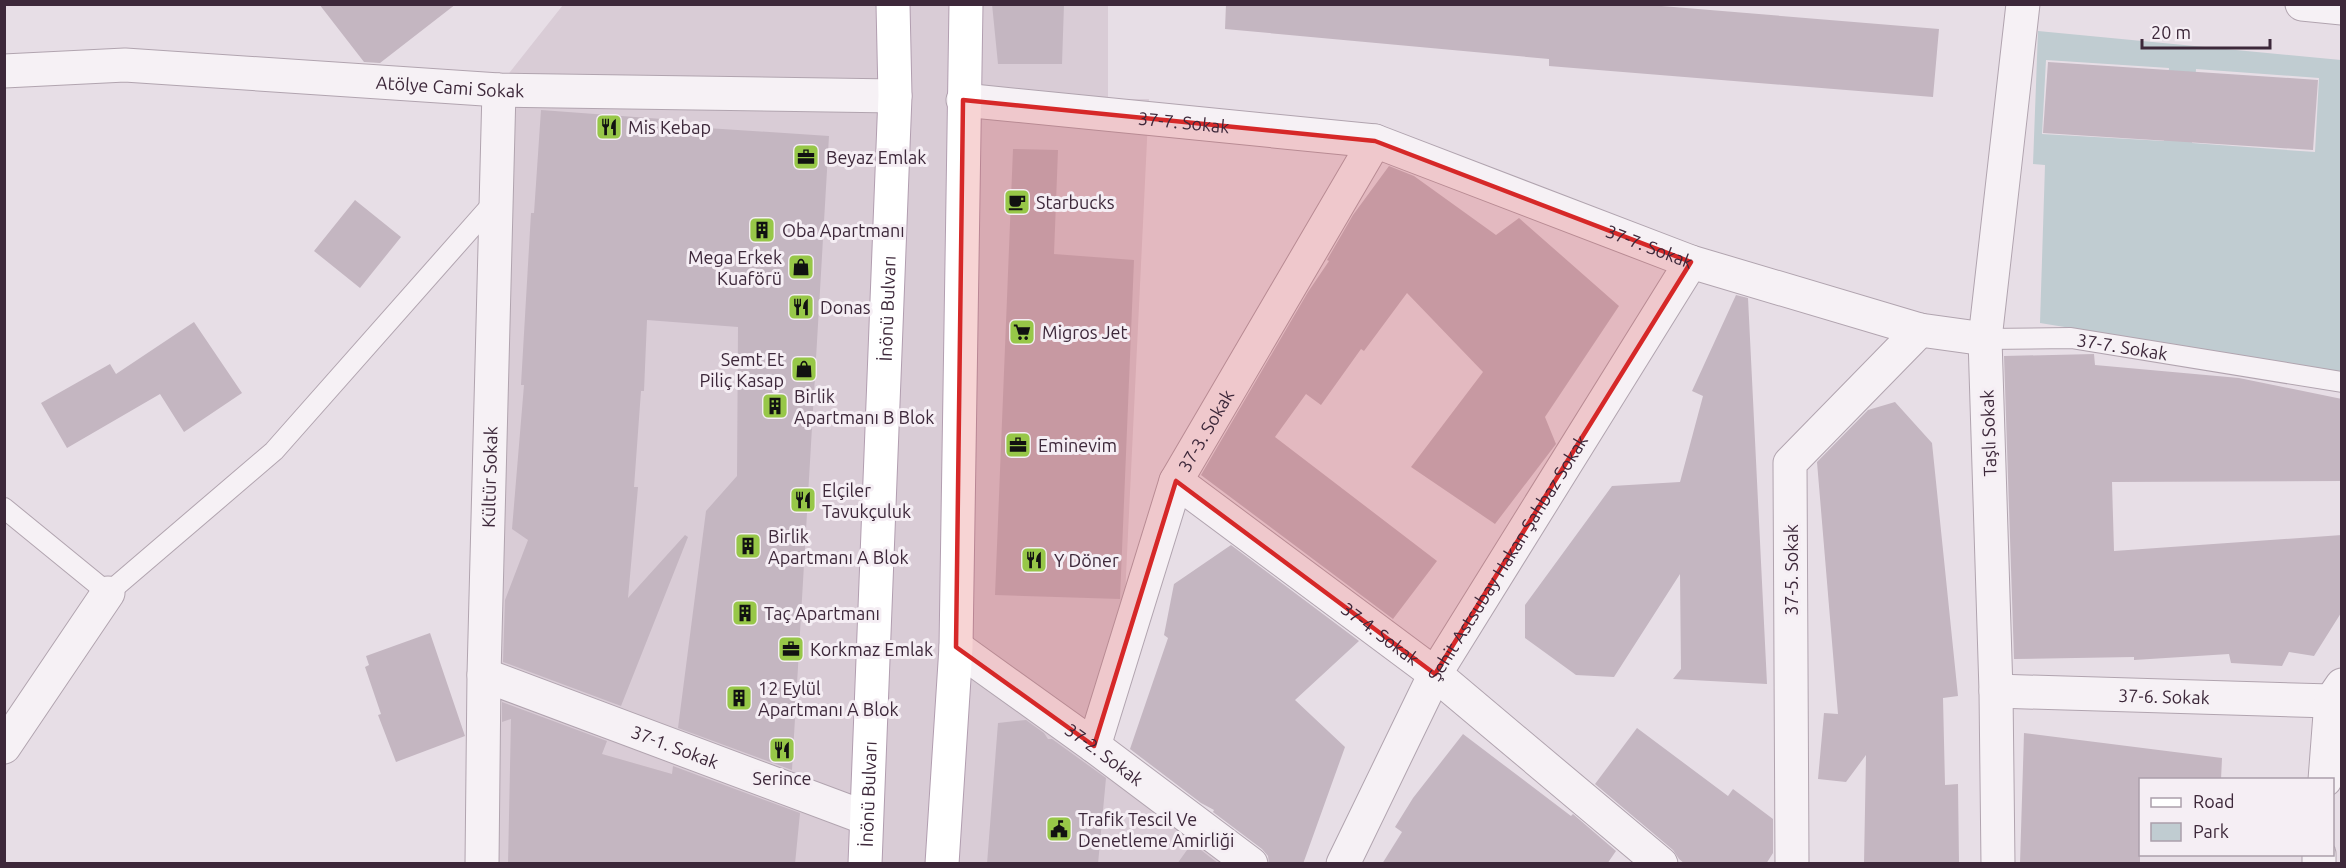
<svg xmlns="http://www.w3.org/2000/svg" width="2346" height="868" font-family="Ubuntu,sans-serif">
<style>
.built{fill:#d9ccd6}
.green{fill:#c0ccd1;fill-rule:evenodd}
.building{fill:#c4b6c1}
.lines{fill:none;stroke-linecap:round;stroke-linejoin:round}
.lane-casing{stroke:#b1a4af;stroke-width:22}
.street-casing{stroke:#b1a4af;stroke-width:35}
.primary-casing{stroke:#b29eb0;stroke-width:35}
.lane{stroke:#f6f1f5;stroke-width:20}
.street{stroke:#f6f1f5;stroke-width:33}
.primary{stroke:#fff;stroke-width:33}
.marked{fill:#d62828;fill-opacity:0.2;stroke:#d62828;stroke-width:4.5;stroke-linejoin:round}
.labels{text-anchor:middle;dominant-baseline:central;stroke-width:6;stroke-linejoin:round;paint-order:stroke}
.street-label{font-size:18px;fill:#3d283a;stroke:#f5eef4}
.poi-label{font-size:18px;fill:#3d283a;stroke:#f5eef4;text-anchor:start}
</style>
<rect width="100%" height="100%" fill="#e7dee6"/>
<!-- built -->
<path class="built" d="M563 5H1108V99H1149L1125 596 1091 742 1251 863 490 864 498 87Z"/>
<!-- green -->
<path class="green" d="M2038 31 2341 60V372L2040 323 2045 165 2033 164ZM2046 60 2169 68 2164 141 2042 134ZM2196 69 2319 78 2315 152 2192 143Z"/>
<!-- building -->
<path class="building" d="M319 4H456L380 63 364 62Z
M992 4H1064L1062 64H998Z
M1226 4H1637L1939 29 1933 97 1549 66V59L1225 29Z
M2048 62 2318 80 2313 150 2043 133Z
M541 110 662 119 661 125 829 136 792 770 678 728 706 511 737 476 738 327 647 320 644 391H641L634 487H638L628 598 685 535 688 537 621 706 503 662 505 600 528 540 512 529 524 385H521L531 213H534Z
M1013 149 1058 150 1054 254 1134 260 1120 599 995 595Z
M1389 166 1414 176 1496 235 1519 218 1619 306 1545 417 1556 444 1495 524 1411 467 1483 372 1407 293 1364 351 1361 349 1321 405 1306 394 1275 437 1437 561 1393 619 1201 475 1308 292 1329 261 1327 260 1353 215Z
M355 200 401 237 360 288 314 251Z
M1736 295 1748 298 1767 684 1673 679 1681 669 1680 574 1614 677 1576 675 1525 638V605L1612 486 1680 482 1703 396 1692 391Z
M194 322 242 393 184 432 160 394 67 448 41 403 110 364 116 374Z
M2094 354 2095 365 2239 378 2342 399V481L2112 482 2114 551 2342 535 2341 613 2314 656 2289 652 2282 666 2231 663 2229 654 2134 660V657L2014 659 2004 356Z
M1895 402 1932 443 1958 696 1943 698 1945 785 1958 784 1959 864H1864L1866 755 1846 782 1818 779 1824 713 1838 714 1817 462 1868 410Z
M1231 545 1359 641 1295 700 1345 747 1303 864H1269L1268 856 1262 849 1213 812 1214 810 1201 803 1130 749 1168 638 1164 635 1174 584Z
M430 633 465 736 396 762 378 715 381 714 365 667 369 665 366 656Z
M502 702 607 741 602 754 672 774 673 766 800 813 795 864H508L511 719 502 722Z
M1026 720 1044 733 1048 739H1052L1106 778 1098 864H987L998 723Z
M1637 728 1728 796 1733 789 1773 819V853L1766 864H1685L1679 859 1673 850 1595 784Z
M2024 733 2222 758 2221 780H2140V864H2020Z
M1463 734 1571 816 1573 814 1616 851 1607 864H1382L1402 832 1395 827 1413 798Z
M1192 843 1219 864H1177Z"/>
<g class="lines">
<defs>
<g id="lane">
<path id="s1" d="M1985 339 2071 338 2342 382"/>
<path d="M4 508 108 593 274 451 496 200"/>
</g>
<g id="street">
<path d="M2302 4 2342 8"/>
<path id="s2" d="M4 71 125 65 499 90 895 96"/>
<path id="s3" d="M963 100 1375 141 1691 262 1920 330 1985 339"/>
<path id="s4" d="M1176 481 1435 674 1661 864"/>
<path id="s5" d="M956 647 1094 746 1251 864"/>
<path id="s6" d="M484 675 866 818"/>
<path id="s7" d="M1996 691 2331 701"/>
<path id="s8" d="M1094 746 1176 481 1375 141"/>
<path d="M4 747 108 593"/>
<path d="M2325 780 2331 701 2342 685"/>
<path id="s9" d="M482 864 484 675 499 90"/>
<path id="s10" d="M1343 864 1435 674 1691 262"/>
<path d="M1792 864 1790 463 1920 330"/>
<path d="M1998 864 1996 691 1985 339 2023 4"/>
<path d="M2319 864V854"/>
</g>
<g id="primary">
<path id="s11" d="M865 864 895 96 893 4"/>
<path d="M942 864 956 647 966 4"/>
</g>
</defs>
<!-- lane casing -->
<use href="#lane" class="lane-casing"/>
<!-- street casing -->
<use href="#street" class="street-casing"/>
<!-- primary casing -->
<use href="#primary" class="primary-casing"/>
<!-- lane -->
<use href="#lane" class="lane"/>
<!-- street -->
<use href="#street" class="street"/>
<!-- primary -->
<use href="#primary" class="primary"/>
</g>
<!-- marked area -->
<path class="marked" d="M963 100 1375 141 1691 262 1435 674 1176 481 1094 746 956 647Z"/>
<!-- icons -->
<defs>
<symbol id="restaurant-square" viewBox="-11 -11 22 22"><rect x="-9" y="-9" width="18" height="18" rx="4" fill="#97c748" stroke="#f5eef4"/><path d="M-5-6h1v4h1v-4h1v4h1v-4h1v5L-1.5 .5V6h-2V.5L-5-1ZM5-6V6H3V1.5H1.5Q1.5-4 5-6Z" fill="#111"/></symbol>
<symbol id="office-square" viewBox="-11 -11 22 22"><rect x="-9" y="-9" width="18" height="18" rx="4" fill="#97c748" stroke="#f5eef4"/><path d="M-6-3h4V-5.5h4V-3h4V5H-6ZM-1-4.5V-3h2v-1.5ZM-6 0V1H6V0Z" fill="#111"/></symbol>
<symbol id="cafe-square" viewBox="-11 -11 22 22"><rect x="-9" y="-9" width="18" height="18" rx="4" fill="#97c748" stroke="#f5eef4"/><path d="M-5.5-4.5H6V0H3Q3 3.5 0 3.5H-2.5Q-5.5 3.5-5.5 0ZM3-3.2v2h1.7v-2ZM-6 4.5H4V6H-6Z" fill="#111"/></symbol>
<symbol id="building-square" viewBox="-11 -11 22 22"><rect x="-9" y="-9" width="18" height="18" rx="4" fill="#97c748" stroke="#f5eef4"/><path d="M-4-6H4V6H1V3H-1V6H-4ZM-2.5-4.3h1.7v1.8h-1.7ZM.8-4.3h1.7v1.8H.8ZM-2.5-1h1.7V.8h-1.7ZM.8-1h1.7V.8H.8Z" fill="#111"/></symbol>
<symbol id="shop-square" viewBox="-11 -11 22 22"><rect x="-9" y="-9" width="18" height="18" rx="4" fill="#97c748" stroke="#f5eef4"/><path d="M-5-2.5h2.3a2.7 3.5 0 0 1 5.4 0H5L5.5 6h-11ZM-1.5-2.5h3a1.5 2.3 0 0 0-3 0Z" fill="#111"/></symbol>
<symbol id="supermarket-square" viewBox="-11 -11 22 22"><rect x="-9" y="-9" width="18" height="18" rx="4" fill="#97c748" stroke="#f5eef4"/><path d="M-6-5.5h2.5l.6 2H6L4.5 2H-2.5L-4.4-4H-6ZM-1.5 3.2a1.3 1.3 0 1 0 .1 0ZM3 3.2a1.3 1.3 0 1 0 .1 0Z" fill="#111"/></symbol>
<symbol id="civic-square" viewBox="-11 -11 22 22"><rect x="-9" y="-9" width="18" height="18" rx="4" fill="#97c748" stroke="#f5eef4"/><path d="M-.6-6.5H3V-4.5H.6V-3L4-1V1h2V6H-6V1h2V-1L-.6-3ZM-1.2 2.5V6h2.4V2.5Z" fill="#111"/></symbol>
</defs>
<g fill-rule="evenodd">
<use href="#restaurant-square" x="594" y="112" width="30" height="30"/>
<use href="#office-square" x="791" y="142" width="30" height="30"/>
<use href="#cafe-square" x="1002" y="187" width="30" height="30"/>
<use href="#building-square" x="747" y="215" width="30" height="30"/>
<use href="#shop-square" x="786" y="252" width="30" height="30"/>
<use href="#restaurant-square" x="786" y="292" width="30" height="30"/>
<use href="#supermarket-square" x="1007" y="317" width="30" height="30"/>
<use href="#shop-square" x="789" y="354" width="30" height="30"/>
<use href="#building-square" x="760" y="391" width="30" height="30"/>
<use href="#office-square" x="1003" y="430" width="30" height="30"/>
<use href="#restaurant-square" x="788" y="485" width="30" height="30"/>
<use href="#building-square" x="733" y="531" width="30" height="30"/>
<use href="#restaurant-square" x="1019" y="545" width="30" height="30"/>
<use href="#building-square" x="730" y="598" width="30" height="30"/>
<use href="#office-square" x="776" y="634" width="30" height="30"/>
<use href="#building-square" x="724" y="683" width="30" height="30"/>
<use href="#restaurant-square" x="767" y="735" width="30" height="30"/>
<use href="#civic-square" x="1044" y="814" width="30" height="30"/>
</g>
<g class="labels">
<!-- street labels -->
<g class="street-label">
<text stroke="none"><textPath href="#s2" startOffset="447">Atölye Cami Sokak</textPath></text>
<text stroke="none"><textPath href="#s3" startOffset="222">37-7. Sokak</textPath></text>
<text stroke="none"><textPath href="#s3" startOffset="708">37-7. Sokak</textPath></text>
<text stroke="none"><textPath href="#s11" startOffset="556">İnönü Bulvarı</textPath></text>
<text stroke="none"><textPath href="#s1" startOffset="138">37-7. Sokak</textPath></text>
<text stroke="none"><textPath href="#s8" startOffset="336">37-3. Sokak</textPath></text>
<text transform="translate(1988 433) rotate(-92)">Taşlı Sokak</text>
<text stroke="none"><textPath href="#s9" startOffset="387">Kültür Sokak</textPath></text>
<text stroke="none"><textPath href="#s10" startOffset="348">Şehit Astsubay Hakan Şahbaz Sokak</textPath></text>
<text transform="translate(1791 570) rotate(-90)">37-5. Sokak</text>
<text stroke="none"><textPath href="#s4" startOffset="255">37-4. Sokak</textPath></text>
<text stroke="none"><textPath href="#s7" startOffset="168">37-6. Sokak</textPath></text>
<text stroke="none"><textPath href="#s6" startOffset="204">37-1. Sokak</textPath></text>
<text stroke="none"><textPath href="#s5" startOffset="183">37-2. Sokak</textPath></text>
<text stroke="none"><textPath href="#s11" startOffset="70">İnönü Bulvarı</textPath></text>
</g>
<!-- poi labels -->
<g class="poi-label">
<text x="628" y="127">Mis Kebap</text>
<text x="826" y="157">Beyaz Emlak</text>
<text x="1036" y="202">Starbucks</text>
<text x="782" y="230">Oba Apartmanı</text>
<text x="782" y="257" text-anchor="end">Mega Erkek<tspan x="782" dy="21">Kuaförü</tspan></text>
<text x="820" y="307">Donas</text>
<text x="1042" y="332">Migros Jet</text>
<text x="784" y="359" text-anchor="end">Semt Et<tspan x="784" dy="21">Piliç Kasap</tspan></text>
<text x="794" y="396">Birlik<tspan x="794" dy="21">Apartmanı B Blok</tspan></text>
<text x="1038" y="445">Eminevim</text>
<text x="822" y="490">Elçiler<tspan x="822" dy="21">Tavukçuluk</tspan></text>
<text x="768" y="536">Birlik<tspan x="768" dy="21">Apartmanı A Blok</tspan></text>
<text x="1054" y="560">Y Döner</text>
<text x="764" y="613">Taç Apartmanı</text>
<text x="810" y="649">Korkmaz Emlak</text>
<text x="758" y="688">12 Eylül<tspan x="758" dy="21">Apartmanı A Blok</tspan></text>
<text x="782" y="778" text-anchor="middle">Serince</text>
<text x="1078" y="819">Trafik Tescil Ve<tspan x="1078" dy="21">Denetleme Amirliği</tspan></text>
</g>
</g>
<!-- border -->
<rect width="2346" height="868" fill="none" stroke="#3d283a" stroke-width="12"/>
<!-- legend -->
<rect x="2139" y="778" width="195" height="78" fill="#f5eef4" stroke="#ab9faa" stroke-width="1.5"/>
<rect x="2151" y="798" width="30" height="9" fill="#ffffff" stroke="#ab9faa" stroke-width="1.5"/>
<text x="2193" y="808" font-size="18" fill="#3d283a">Road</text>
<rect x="2151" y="823" width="30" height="18" fill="#c0ccd1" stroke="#ab9faa" stroke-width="1.5"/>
<text x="2193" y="838" font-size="18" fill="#3d283a">Park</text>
<!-- scale -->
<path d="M2142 39v9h128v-9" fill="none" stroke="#3d283a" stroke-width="3"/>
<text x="2151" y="39" font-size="18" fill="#3d283a" stroke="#f5eef4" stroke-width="4.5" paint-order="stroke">20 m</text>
</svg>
